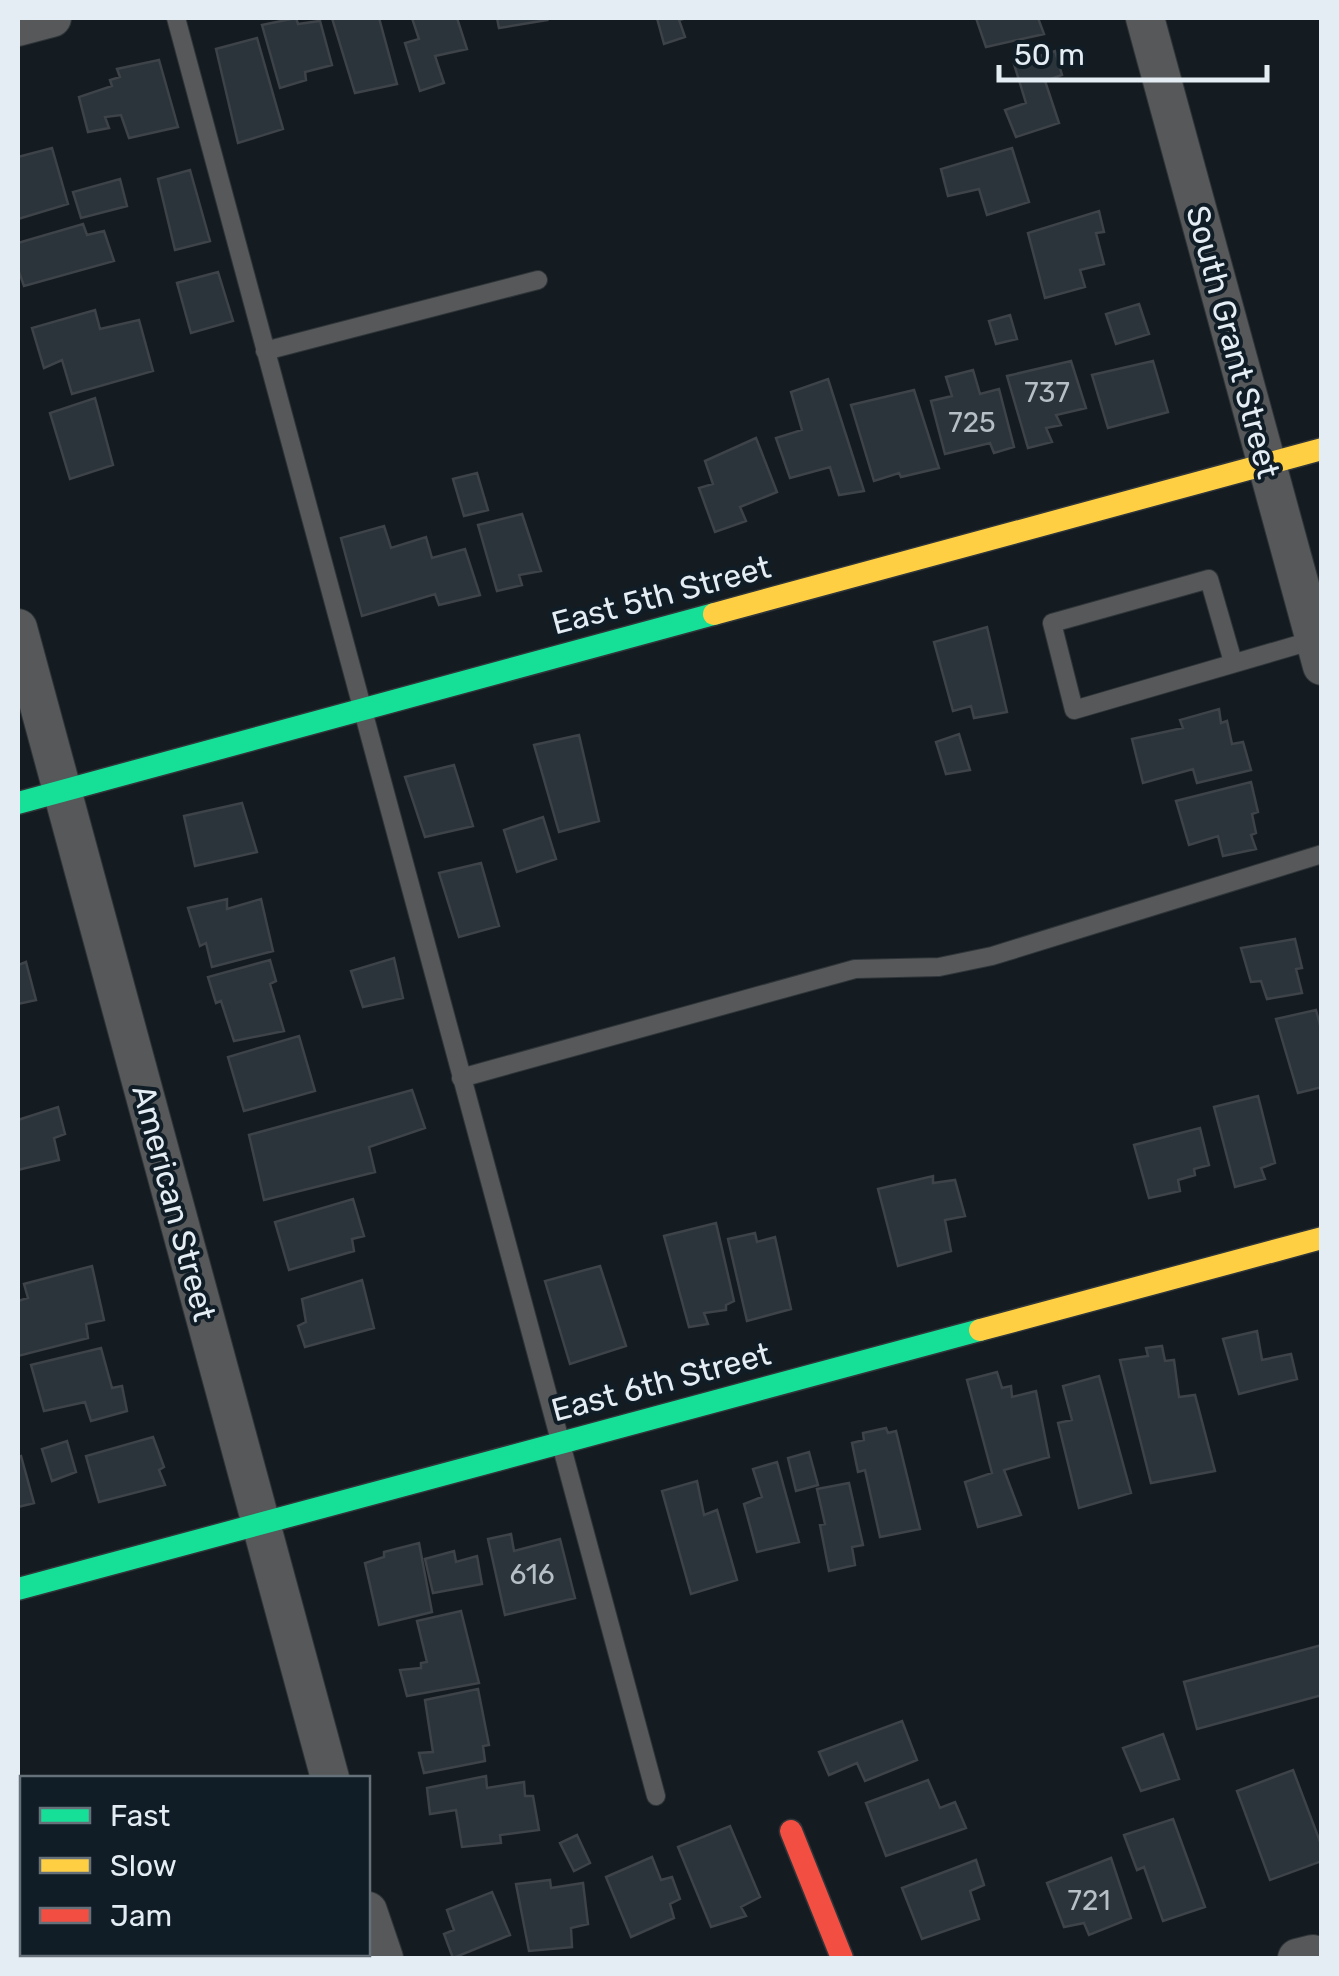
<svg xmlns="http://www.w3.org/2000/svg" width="1339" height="1976" font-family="Rubik,sans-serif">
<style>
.building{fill:#2a343a;stroke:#3d4348;stroke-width:2.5}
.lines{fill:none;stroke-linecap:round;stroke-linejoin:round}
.lane-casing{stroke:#2f3539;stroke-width:20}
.street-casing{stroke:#2f3539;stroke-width:40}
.fast-casing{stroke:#2f3539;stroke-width:25}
.slow-casing{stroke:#2f3539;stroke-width:25}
.jam-casing{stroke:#2f3539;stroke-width:25}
.lane{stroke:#56585a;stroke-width:18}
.street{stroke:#56585a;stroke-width:38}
.fast{stroke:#16e098;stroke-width:22}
.slow{stroke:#ffcf43;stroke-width:22}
.jam{stroke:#f24e42;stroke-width:22}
.labels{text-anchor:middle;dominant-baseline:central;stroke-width:8;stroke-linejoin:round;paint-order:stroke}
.number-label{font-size:28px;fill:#b6bfc5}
.street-label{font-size:32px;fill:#e4edf3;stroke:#101d26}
</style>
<rect width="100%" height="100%" fill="#151c21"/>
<!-- building -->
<path class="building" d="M296 18 298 24 320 21 332 65 305 72 306 80 280 88 262 25Z
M332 18H379L397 84 355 93Z
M412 18H457L467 49 435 56 444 83 420 91 405 43 419 39Z
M497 18H546L547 20 499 28Z
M657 18H687L679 20 685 37 664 44Z
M976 18H1038L1044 34 986 47Z
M257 38 283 129 238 143 216 49Z
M1055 51 1062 75 1045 81 1059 123 1016 137 1005 110 1026 103 1014 64Z
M159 60 178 127 129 138 121 115 105 117 109 128 88 132 79 97 112 86 110 80 120 77 117 69Z
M52 148 68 204 18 219V157Z
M1012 148 1029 202 987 215 979 189 948 196 941 169Z
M190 170 210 241 175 250 158 179Z
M120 179 127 206 81 218 73 192Z
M1099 211 1104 232 1096 233 1104 264 1080 270 1085 287 1045 298 1028 233Z
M83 224 87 235 104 231 114 261 24 286 18 269V243Z
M218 272 233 321 191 333 177 283Z
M1139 304 1149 334 1116 344 1106 314Z
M95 310 100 329 139 320 153 371 72 394 62 360 44 368 32 328Z
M1010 315 1017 339 996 344 989 321Z
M1071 361 1086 408 1056 415 1061 425 1046 428 1052 442 1028 448 1007 376Z
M1153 361 1168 412 1108 428 1092 375Z
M973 370 980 394 999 389 1014 447 994 453 990 443 945 454 931 401 952 396 946 377Z
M828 379 864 491 839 495 830 467 790 478 776 438 802 430 791 392Z
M914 390 939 468 901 477 899 473 874 481 851 405Z
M95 398 113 465 70 479 50 413Z
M756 438 777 492 740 507 746 521 715 532 699 488 713 484 705 461Z
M477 473 488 510 464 516 453 479Z
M522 514 541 571 519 575 522 585 497 591 478 525Z
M384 526 391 548 426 537 432 558 465 549 480 595 439 605 435 594 362 616 341 538Z
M987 627 1007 712 974 718 971 706 953 711 934 642Z
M1219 709 1221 723 1227 721 1232 744 1243 742 1251 770 1197 783 1193 769 1143 783 1132 739 1183 728 1180 720Z
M959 734 970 770 946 774 936 742Z
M579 735 599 821 559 832 534 745Z
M454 765 473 826 425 837 405 777Z
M1251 782 1258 812 1252 814 1256 833 1251 835 1256 849 1223 856 1218 836 1189 845 1176 801Z
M242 803 257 852 195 866 184 816Z
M543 817 556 859 517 872 504 830Z
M481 863 499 926 459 937 439 873Z
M227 899V909L261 899 273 951 212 967 206 943 200 946 188 908Z
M1295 939 1302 968 1296 969 1302 993 1267 999 1261 981 1251 982 1241 948Z
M394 958 403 998 363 1007 351 971Z
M270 960 276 981 270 984 284 1031 234 1041 221 1001 216 1003 208 977Z
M26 962 36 1000 18 1004V965Z
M1316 1010 1322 1033V1087L1298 1093 1276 1019Z
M299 1036 315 1091 244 1111 228 1057Z
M412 1090 425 1128 369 1147 375 1172 264 1200 249 1135Z
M1258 1096 1275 1163 1261 1168 1265 1179 1235 1187 1214 1107Z
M58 1107 65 1134 54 1138 59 1160 18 1170V1120Z
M1200 1128 1209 1165 1194 1169 1195 1175 1178 1180 1180 1191 1149 1198 1134 1145Z
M933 1176V1183L955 1180 965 1216 945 1220 951 1251 898 1266 878 1189Z
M353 1199 364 1236 352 1239 354 1251 289 1270 275 1222Z
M716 1223 734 1301 726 1305V1310L704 1313 708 1324 689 1327 664 1236Z
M755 1233 757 1242 775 1237 791 1309 747 1321 728 1239Z
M92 1266 104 1320 86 1324 88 1338 18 1356V1301L28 1298 24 1284Z
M600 1266 626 1346 570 1364 545 1281Z
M362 1280 374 1328 305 1347 298 1326 306 1322 302 1299Z
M1257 1331 1262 1360 1291 1354 1297 1379 1239 1394 1223 1339Z
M1162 1346 1165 1361 1174 1360 1179 1397 1195 1395 1215 1471 1151 1483 1120 1360 1148 1356 1146 1348Z
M101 1348 112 1388 122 1386 127 1411 91 1421 85 1402 44 1411 31 1365Z
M997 1372 1002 1388 1011 1386 1012 1397 1036 1391 1049 1457 1004 1470 1021 1515 978 1527 965 1482 992 1473 967 1380Z
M1099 1376 1131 1493 1079 1508 1058 1423 1072 1420 1063 1386Z
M886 1428 888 1433 896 1431 920 1529 880 1537 865 1470 858 1472 852 1443 864 1440 863 1433Z
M153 1437 164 1467 159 1470 165 1485 99 1502 86 1456Z
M67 1441 76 1472 52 1481 42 1449Z
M809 1452 818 1485 796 1491 788 1458Z
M21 1456 34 1503 18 1507V1510V1457Z
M777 1462 799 1542 757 1552 744 1504 762 1497 753 1469Z
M697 1481 704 1515 717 1510 737 1580 691 1594 662 1491Z
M849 1483 863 1545 852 1547 855 1565 829 1571 820 1525 825 1524 817 1489Z
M511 1534 514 1551 560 1539 575 1598 505 1615 488 1539Z
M419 1543 432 1612 379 1625 365 1563 384 1557V1552Z
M454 1551 456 1562 477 1556 482 1584 433 1593 425 1559Z
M461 1611 479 1683 407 1696 400 1670 421 1668V1663L427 1662 417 1621Z
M1322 1645V1695L1197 1729 1184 1682Z
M478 1689 489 1745 483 1746 485 1761 424 1773 419 1753 433 1752 425 1700Z
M902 1721 917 1760 865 1781 857 1763 829 1775 819 1752Z
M1163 1734 1179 1779 1141 1791 1123 1748Z
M1293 1770 1322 1847V1861L1270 1880 1237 1791Z
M486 1776 487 1788 524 1782 525 1796H533L539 1830 500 1835 501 1843 462 1847 456 1810 430 1814 427 1788Z
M928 1780 940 1808 955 1802 966 1828 886 1856 866 1803Z
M1173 1819 1205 1907 1163 1921 1144 1867 1137 1870 1124 1835Z
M730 1826 760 1897 741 1907 746 1916 711 1927 678 1847Z
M577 1835 590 1863 574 1871 560 1843Z
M652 1857 661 1880 672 1877 680 1899 670 1904 674 1918 631 1937 606 1877Z
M1111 1858 1131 1918 1089 1935 1084 1923 1064 1927 1047 1883Z
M976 1860 984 1885 970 1891 979 1919 922 1939 902 1888Z
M550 1880 551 1888 583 1883 588 1924 571 1928 572 1947 529 1951 516 1884Z
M492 1892 510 1935 453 1958 444 1934 454 1930 447 1910Z"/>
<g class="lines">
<defs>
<path id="lane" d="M176 18 656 1796
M265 351 538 280
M1233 662 1209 579 1052 623 1074 710 1314 640
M461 1078 855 969 939 967 992 956 1322 854
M18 1820 22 1838"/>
<path id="street" d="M1145 18 1322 666
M18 27 52 18
M18 628 330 1778
M368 1911 384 1958
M1297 1958 1313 1954"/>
<path id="fast" d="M18 803 714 614
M18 1589 980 1330"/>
<path id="slow" d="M714 614 1322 449
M980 1330 1322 1238"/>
<path id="jam" d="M791 1831 842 1958"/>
</defs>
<!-- lane casing -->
<use href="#lane" class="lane-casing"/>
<!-- street casing -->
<use href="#street" class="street-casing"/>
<!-- fast casing -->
<use href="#fast" class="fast-casing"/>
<!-- slow casing -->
<use href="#slow" class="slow-casing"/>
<!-- jam casing -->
<use href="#jam" class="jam-casing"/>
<!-- lane -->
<use href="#lane" class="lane"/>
<!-- street -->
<use href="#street" class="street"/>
<!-- fast -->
<use href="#fast" class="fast"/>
<!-- slow -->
<use href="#slow" class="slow"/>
<!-- jam -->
<use href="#jam" class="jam"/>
</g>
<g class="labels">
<!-- number labels -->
<g class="number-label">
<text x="1047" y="392">737</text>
<text x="972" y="422">725</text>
<text x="532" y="1574">616</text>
<text x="1089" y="1900">721</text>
</g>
<!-- street labels -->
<g class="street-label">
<text transform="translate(1233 342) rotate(75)">South Grant Street</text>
<text transform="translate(661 595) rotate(-15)">East 5th Street</text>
<text transform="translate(174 1203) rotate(75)">American Street</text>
<text transform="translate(661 1382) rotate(-15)">East 6th Street</text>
</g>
</g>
<!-- border -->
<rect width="1339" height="1976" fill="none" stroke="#e4edf3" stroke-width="40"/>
<!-- legend -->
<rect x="20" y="1776" width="350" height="180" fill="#101d26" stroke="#657078" stroke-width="2.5"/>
<rect x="40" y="1808" width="50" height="15" fill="#16e098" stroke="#657078" stroke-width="2.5"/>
<text x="110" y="1826" font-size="30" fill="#e4edf3">Fast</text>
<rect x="40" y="1858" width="50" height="15" fill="#ffcf43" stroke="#657078" stroke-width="2.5"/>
<text x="110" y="1876" font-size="30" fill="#e4edf3">Slow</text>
<rect x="40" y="1908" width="50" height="15" fill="#f24e42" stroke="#657078" stroke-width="2.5"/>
<text x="110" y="1926" font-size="30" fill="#e4edf3">Jam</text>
<!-- scale -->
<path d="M999 65v15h268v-15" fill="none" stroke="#e4edf3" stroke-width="5"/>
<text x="1014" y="65" font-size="30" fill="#e4edf3" stroke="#101d26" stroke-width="8" paint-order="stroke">50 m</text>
</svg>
